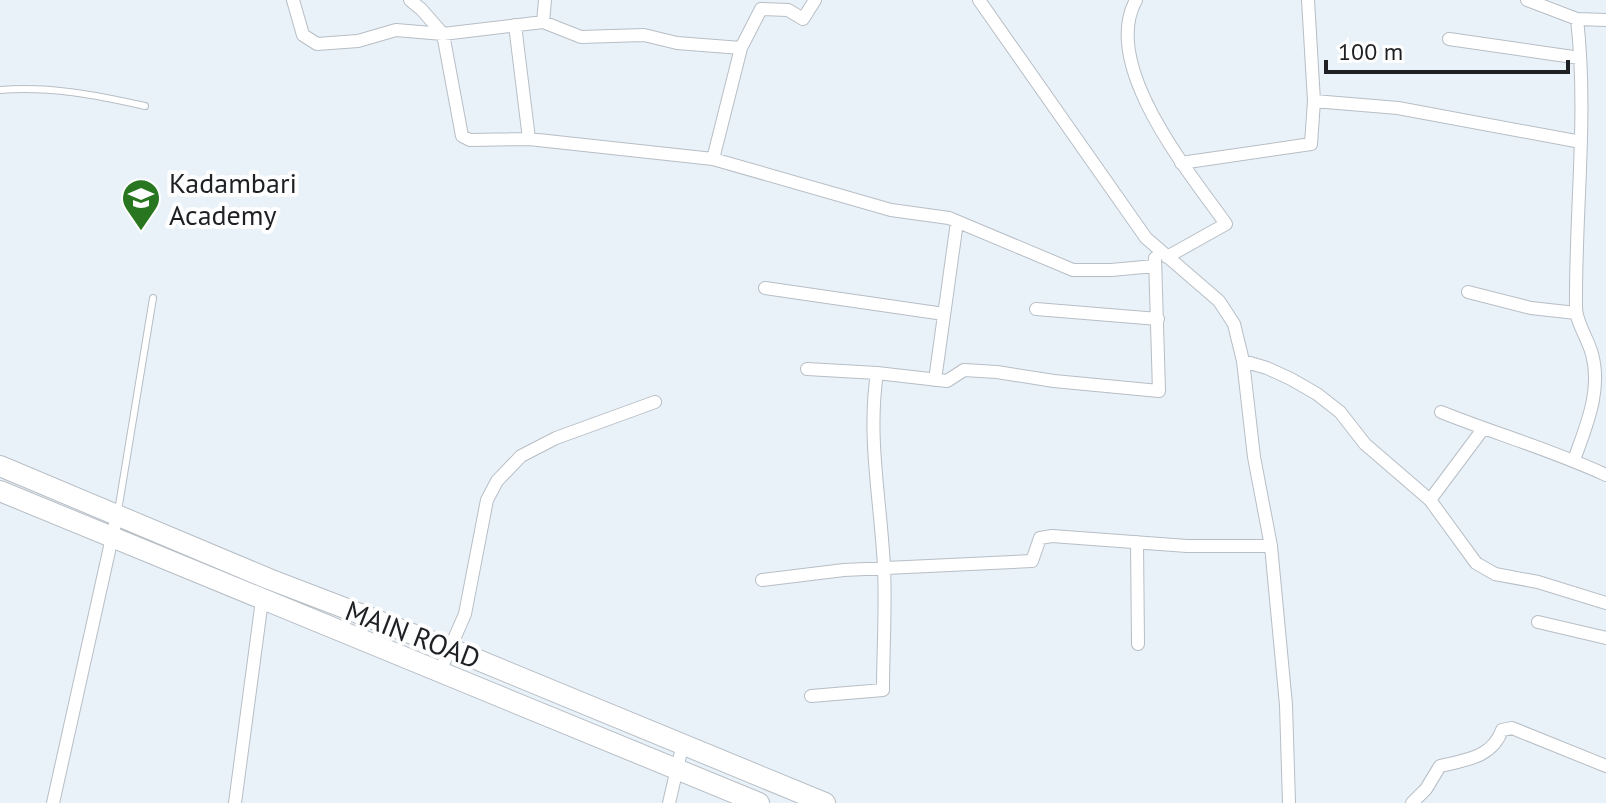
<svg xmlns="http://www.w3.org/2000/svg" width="1606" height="803" font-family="'PT Sans',sans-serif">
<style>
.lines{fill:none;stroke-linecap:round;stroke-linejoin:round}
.lane-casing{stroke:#b7bec5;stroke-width:8}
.street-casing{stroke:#b7bec5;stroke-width:14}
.primary-casing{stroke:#b7bec5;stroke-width:22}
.lane{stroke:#fff;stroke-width:6}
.street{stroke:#fff;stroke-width:12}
.primary{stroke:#fff;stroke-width:20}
.labels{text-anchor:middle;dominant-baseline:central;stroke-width:8;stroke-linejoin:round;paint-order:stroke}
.poi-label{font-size:28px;fill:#1e2023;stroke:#fefefe;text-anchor:start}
.street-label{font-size:28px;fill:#1e2023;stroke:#fefefe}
</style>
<rect width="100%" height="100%" fill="#eaf2f9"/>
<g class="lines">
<defs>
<path id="lane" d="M0 90C50 86 96 95 145 106
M118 511 153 298"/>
<path id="street" d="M293 0 303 35 317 44 358 41 396 30 443 34 543 22 581 37 644 35 677 43 741 48
M410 0 421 9 443 34 462 136 470 140 529 139 713 159 891 210 949 218 1073 270H1111L1155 266
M979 0 1146 238 1219 301 1234 324 1243 361 1254 457 1271 546 1286 705 1289 803
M1136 0C1100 65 1189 172 1226 224L1167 257
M1527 0 1577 19C1588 115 1575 211 1576 308 1576 322 1588 339 1592 354 1602 391 1586 426 1574 460
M1577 19 1606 20
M543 22 545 0
M515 25 529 139
M1449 39 1580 58
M1314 101 1398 108 1581 142
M713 159 741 48 761 9 788 10 803 19 815 0
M1181 163 1311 144 1314 101 1308 0
M765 288 944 314
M1468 292 1531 308 1576 313
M1036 309 1158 319
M1243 361 1267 368 1291 379 1317 394 1340 412 1365 444 1430 500 1476 563 1495 574 1538 582 1606 603
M807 369 877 373
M935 380 957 222
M1441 412C1496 434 1552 450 1606 475
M1430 500 1483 429
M1137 542 1138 644
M762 580 844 570 1032 561 1040 538 1052 536 1187 546H1271
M1538 622 1606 638
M440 671 465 614 487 500 497 481 521 456 556 438 655 402
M811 696 883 690C883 650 886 608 884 568 881 502 867 439 877 373L947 381 964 370 997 372 1054 381 1159 391 1155 258
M53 803 117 515
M235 803 262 600
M669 803 683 743
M1412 803 1426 789 1440 766C1465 760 1492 758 1502 730L1512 728 1606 766"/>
<path id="primary" d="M0 466 269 579 449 648 825 803
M0 491 759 803"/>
</defs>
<!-- lane casing -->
<use href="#lane" class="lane-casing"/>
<!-- street casing -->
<use href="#street" class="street-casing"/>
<!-- primary casing -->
<use href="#primary" class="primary-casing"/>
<!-- lane -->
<use href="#lane" class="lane"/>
<!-- street -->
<use href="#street" class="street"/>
<!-- primary -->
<use href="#primary" class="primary"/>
</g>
<!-- icons -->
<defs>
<symbol id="school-pin" viewBox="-11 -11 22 30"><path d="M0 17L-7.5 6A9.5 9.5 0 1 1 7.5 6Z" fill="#287720" stroke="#fefefe"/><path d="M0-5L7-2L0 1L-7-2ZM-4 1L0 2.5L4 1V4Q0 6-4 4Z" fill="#fff"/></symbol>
</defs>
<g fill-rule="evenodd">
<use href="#school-pin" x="119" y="176" width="44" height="60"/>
</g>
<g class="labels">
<!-- poi labels -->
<g class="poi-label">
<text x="169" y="182">Kadambari<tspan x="169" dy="32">Academy</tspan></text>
</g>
<!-- street labels -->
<g class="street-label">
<text transform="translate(413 634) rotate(21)">MAIN ROAD</text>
</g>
</g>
<!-- scale -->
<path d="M1326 60v12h242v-12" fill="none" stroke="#1e2023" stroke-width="4"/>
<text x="1338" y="60" font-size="24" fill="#1e2023" stroke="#fefefe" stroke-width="6" paint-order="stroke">100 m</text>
</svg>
